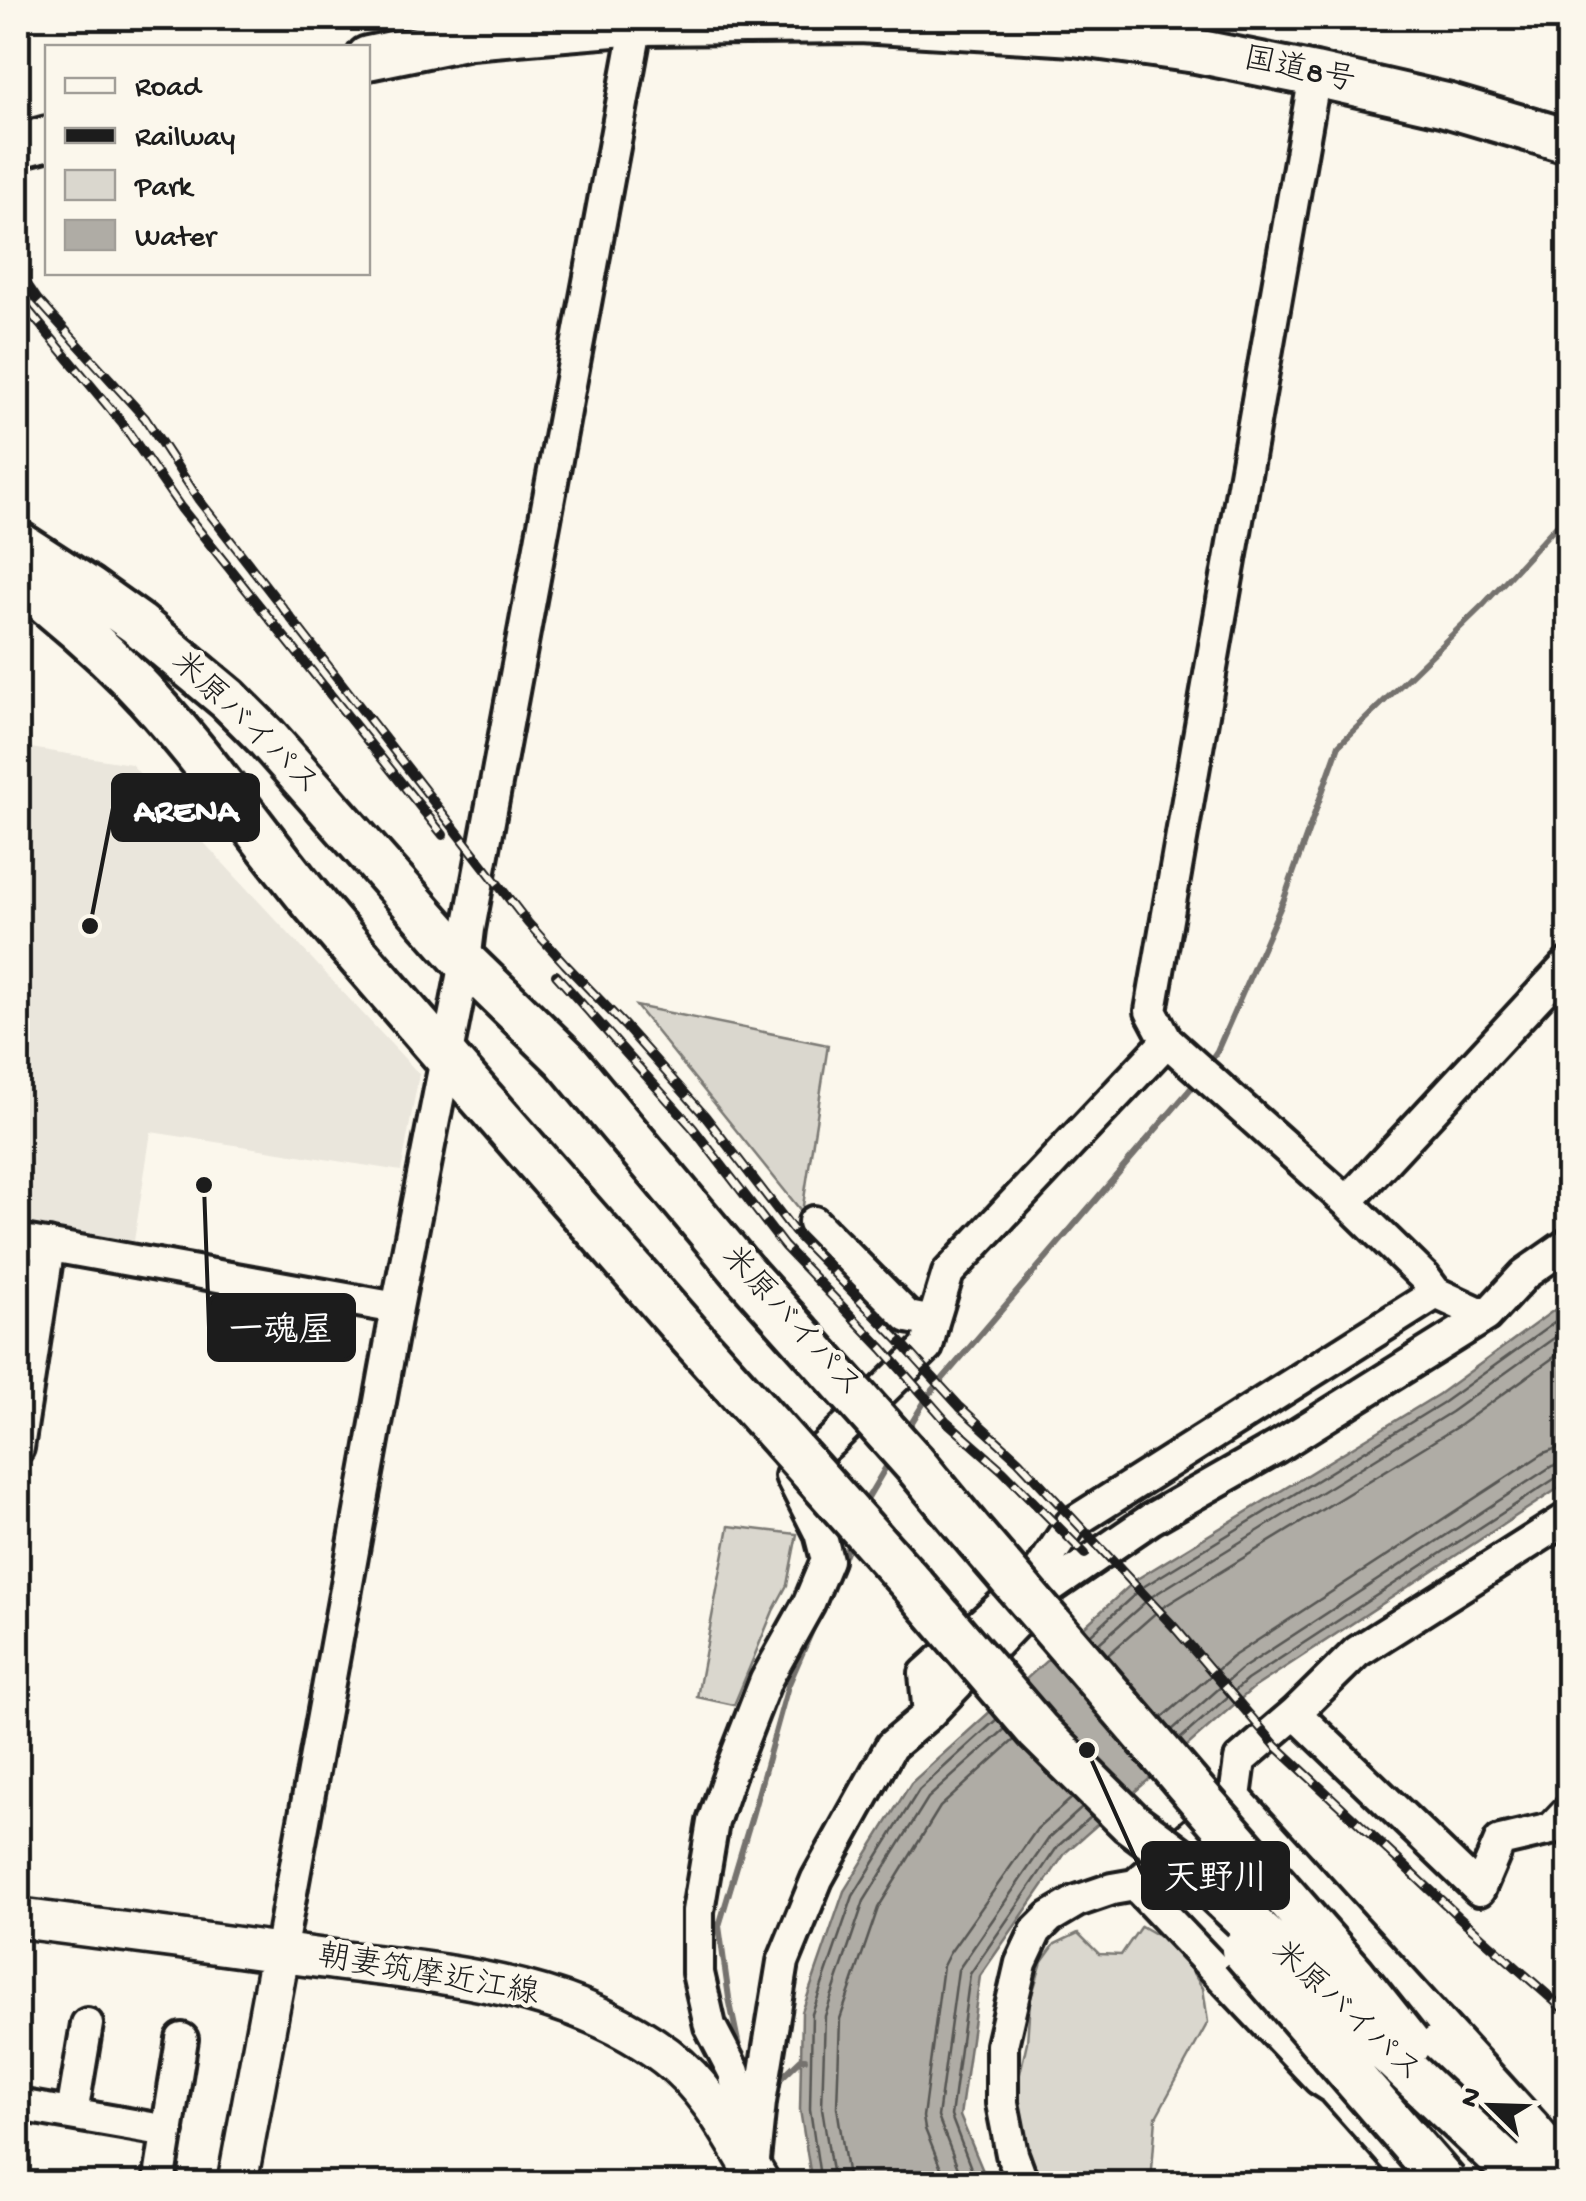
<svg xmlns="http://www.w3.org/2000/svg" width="1586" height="2201" font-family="'Gochi Hand','Klee One',sans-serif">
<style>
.built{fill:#eae6dc}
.green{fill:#dad7ce;stroke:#7b7a75;stroke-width:2.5}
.water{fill:#afaca5;stroke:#74726e;stroke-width:2.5}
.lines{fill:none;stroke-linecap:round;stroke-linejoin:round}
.shore{stroke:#575653;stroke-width:2.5}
.stream{stroke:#74726e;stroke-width:6}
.minor-casing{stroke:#1c1c1c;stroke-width:38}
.major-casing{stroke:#1c1c1c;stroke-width:45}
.highway-casing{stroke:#1c1c1c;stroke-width:50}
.minor{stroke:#fbf7ec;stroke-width:30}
.major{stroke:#fbf7ec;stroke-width:38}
.highway{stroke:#fbf7ec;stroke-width:42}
.rail-casing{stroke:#1c1c1c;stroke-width:10}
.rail{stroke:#fbf7ec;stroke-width:6;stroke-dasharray:19;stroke-linecap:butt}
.highway-bridge-casing{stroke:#1c1c1c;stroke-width:50;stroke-linecap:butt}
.highway-bridge{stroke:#fbf7ec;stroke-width:42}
.labels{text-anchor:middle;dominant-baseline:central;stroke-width:9;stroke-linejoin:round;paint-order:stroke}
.street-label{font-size:32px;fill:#1c1c1c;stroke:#fbf7ec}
.leader{fill:none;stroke:#1c1c1c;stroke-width:4}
.callout-dot{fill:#1c1c1c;stroke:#fbf7ec;stroke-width:4}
.callout{fill:#1c1c1c;stroke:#1c1c1c;stroke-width:4}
.callout-label{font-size:35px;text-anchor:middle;font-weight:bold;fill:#fff}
</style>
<rect width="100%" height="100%" fill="#fbf7ec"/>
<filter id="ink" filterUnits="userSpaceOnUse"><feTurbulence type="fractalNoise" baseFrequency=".01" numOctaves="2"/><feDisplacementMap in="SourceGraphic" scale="20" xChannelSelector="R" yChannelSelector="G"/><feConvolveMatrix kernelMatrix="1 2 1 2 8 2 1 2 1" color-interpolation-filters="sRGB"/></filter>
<g filter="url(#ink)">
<!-- built -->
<path class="built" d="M24 747 131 764 419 1074 401 1171 151 1132 134 1241 18 1222V794Z"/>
<!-- green -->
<path class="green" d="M636 1006 828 1045 802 1212Z
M729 1526 797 1534 787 1585 773 1611 734 1705 697 1697Z
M1141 1926 1174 1945 1203 1988 1208 2022 1156 2117 1151 2183H1037L1031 2170 1015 2096 1027 2042 1030 2001 1042 1962 1055 1944 1078 1933 1099 1954 1121 1955Z"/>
<!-- water -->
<path class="water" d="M1568 1300V1482L1252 1689 1066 1852 980 1976 960 2116 988 2183H812L800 2110 802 2012 844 1891 911 1783 1137 1579 1439 1394Z"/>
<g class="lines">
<!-- shore -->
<path class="shore" d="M1090 1635 1143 1587 1444 1402 1568 1313
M1098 1644 1151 1597 1451 1412 1568 1328
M1108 1655 1160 1609 1460 1425 1568 1347
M1162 1718 1232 1657 1544 1453 1557 1448 1568 1447
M1172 1730 1240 1670 1552 1466 1568 1462
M1180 1739 1247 1680 1559 1476 1568 1475
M821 2184 810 2109 812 2014 853 1896 919 1790 997 1719
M834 2184 822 2108 825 2016 864 1901 928 1798 1005 1729
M849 2184 837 2107 840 2019 878 1908 940 1807 1014 1740
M947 2184 925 2129 923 2117 943 1966 949 1954 1037 1829 1072 1798
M964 2184 938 2117 958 1970 1049 1838 1082 1808
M977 2184 951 2116 970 1974 1058 1846 1091 1817"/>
<!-- stream -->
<path class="stream" d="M1207 1066 1217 1051 1284 899 1339 745 1484 604 1568 513
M906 1432 928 1396 1198 1080
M863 1506 890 1460
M838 1571 850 1541
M757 2070 742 2061 729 1998 719 1926 752 1816 788 1686 817 1619
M773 2078 778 2081 801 2059H805"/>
<defs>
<path id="minor" d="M1315 75 1151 1011 1167 1041 1347 1202 1424 1277 1436 1293 1486 1316
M1347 1202 1568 964
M18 1240 397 1308
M933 1322 948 1273 1167 1041
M18 1448 49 1245
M1295 1713 1479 1890 1500 1841 1551 1829 1568 1811
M929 1714 925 1674 1039 1572 1071 1524 1436 1293
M1235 1797 1532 2124 1568 2167
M1135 1885 1319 2079 1333 2088 1413 2178
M280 1953 397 1308 465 962 469 929 637 23
M18 2105 168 2131
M72 2114 87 2024
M747 2137 734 2072 710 2026 698 1973V1911L713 1822 732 1767 766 1680 809 1603 827 1560 820 1533 791 1476 830 1442 927 1347 933 1322 908 1317 814 1222
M753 2170 760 2102 783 1962 817 1879 891 1746 929 1714 1046 1591 1151 1519 1277 1447 1486 1316 1525 1274 1568 1244
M159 2184 182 2039
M1023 2184 1012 2154 1002 2103V2045L1021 1963 1036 1931 1050 1917 1077 1901 1112 1889 1135 1885 1235 1797 1240 1760 1295 1713 1357 1652 1568 1518"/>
<path id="major" d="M18 1918C118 1931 219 1944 319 1958 438 1974 567 1981 666 2056 709 2088 734 2139 761 2184
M237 2184 280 1953"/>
<path id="highway" d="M368 58 470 37 637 23 860 21 1074 34 1196 51 1315 75 1446 105 1568 141
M18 146 48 138
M18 543 89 589 138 624 228 699 266 737 465 962 565 1059 744 1273
M18 580C58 611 96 644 132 680 199 749 253 830 314 904 435 1047 560 1187 683 1328
M1389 2010 1521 2144 1555 2184"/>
</defs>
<!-- minor casing -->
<use href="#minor" class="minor-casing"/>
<!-- major casing -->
<use href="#major" class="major-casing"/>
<!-- highway casing -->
<use href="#highway" class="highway-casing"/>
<!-- minor -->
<use href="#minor" class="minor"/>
<!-- major -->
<use href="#major" class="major"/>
<!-- highway -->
<use href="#highway" class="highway"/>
<defs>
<path id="rail" d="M18 271 37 299 145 418 199 500 528 923 565 964 625 1026 705 1116 797 1235 897 1338 960 1407 1018 1460 1175 1628 1276 1746 1458 1916 1568 2013
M28 310 122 423 181 508 443 835
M556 975 693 1128 784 1246 883 1349 946 1421 1003 1471 1085 1554"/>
</defs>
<!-- rail casing -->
<use href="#rail" class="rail-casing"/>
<!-- rail -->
<use href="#rail" class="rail"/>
<defs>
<path id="highway-bridge" d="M744 1273 914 1463 971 1532 1206 1806 1354 1975 1409 2044
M683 1328 912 1584 1038 1731 1130 1822 1189 1866 1504 2162
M1243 1950 1446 2184"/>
</defs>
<!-- highway-bridge casing -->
<use href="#highway-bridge" class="highway-bridge-casing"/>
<!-- highway-bridge -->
<use href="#highway-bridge" class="highway-bridge"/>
</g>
</g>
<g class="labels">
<!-- street labels -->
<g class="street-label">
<text transform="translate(1299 72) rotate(12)">国道8号</text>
<text transform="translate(244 725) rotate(44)">米原バイパス</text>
<text transform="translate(790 1323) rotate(48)">米原バイパス</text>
<text transform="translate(428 1977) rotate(10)">朝妻筑摩近江線</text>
<text transform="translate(1345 2013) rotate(43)">米原バイパス</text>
</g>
</g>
<!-- callouts -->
<path class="leader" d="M90 926L113 808M204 1185L209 1327M1087 1750L1143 1875"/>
<g class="callout-dot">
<circle cx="90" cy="926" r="10"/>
<circle cx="204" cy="1185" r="10"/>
<circle cx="1087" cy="1750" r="10"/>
</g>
<g class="callout">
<rect x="113" y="775" width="145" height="65" rx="10"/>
<rect x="209" y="1295" width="145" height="65" rx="10"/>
<rect x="1143" y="1843" width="145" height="65" rx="10"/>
</g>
<g class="callout-label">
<text x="186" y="820">ARENA</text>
<text x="281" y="1340">一魂屋</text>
<text x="1216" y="1888">天野川</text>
</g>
<!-- margin -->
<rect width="1586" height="2201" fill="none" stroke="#fbf7ec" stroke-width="60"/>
<rect x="30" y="30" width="1526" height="2141" fill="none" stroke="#1c1c1c" stroke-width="4" filter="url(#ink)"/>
<!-- legend -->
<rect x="45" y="45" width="325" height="230" fill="#fbf7ec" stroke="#a29f99" stroke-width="2.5"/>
<rect x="65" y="78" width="50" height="15" fill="#fbf7ec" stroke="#a29f99" stroke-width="2.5"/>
<text x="135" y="95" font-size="30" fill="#1c1c1c">Road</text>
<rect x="65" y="128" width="50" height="15" fill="#1c1c1c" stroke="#a29f99" stroke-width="2.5"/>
<text x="135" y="145" font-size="30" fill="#1c1c1c">Railway</text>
<rect x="65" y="170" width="50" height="30" fill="#dad7ce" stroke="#a29f99" stroke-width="2.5"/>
<text x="135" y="195" font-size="30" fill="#1c1c1c">Park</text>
<rect x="65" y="220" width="50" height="30" fill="#afaca5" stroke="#a29f99" stroke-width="2.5"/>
<text x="135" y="245" font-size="30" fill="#1c1c1c">Water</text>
<!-- north arrow -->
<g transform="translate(1491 2106) rotate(293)" stroke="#fbf7ec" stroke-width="8" paint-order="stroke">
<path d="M0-8L18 38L0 25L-18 38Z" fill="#1c1c1c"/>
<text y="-15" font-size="28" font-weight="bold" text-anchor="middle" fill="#1c1c1c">N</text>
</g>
</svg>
